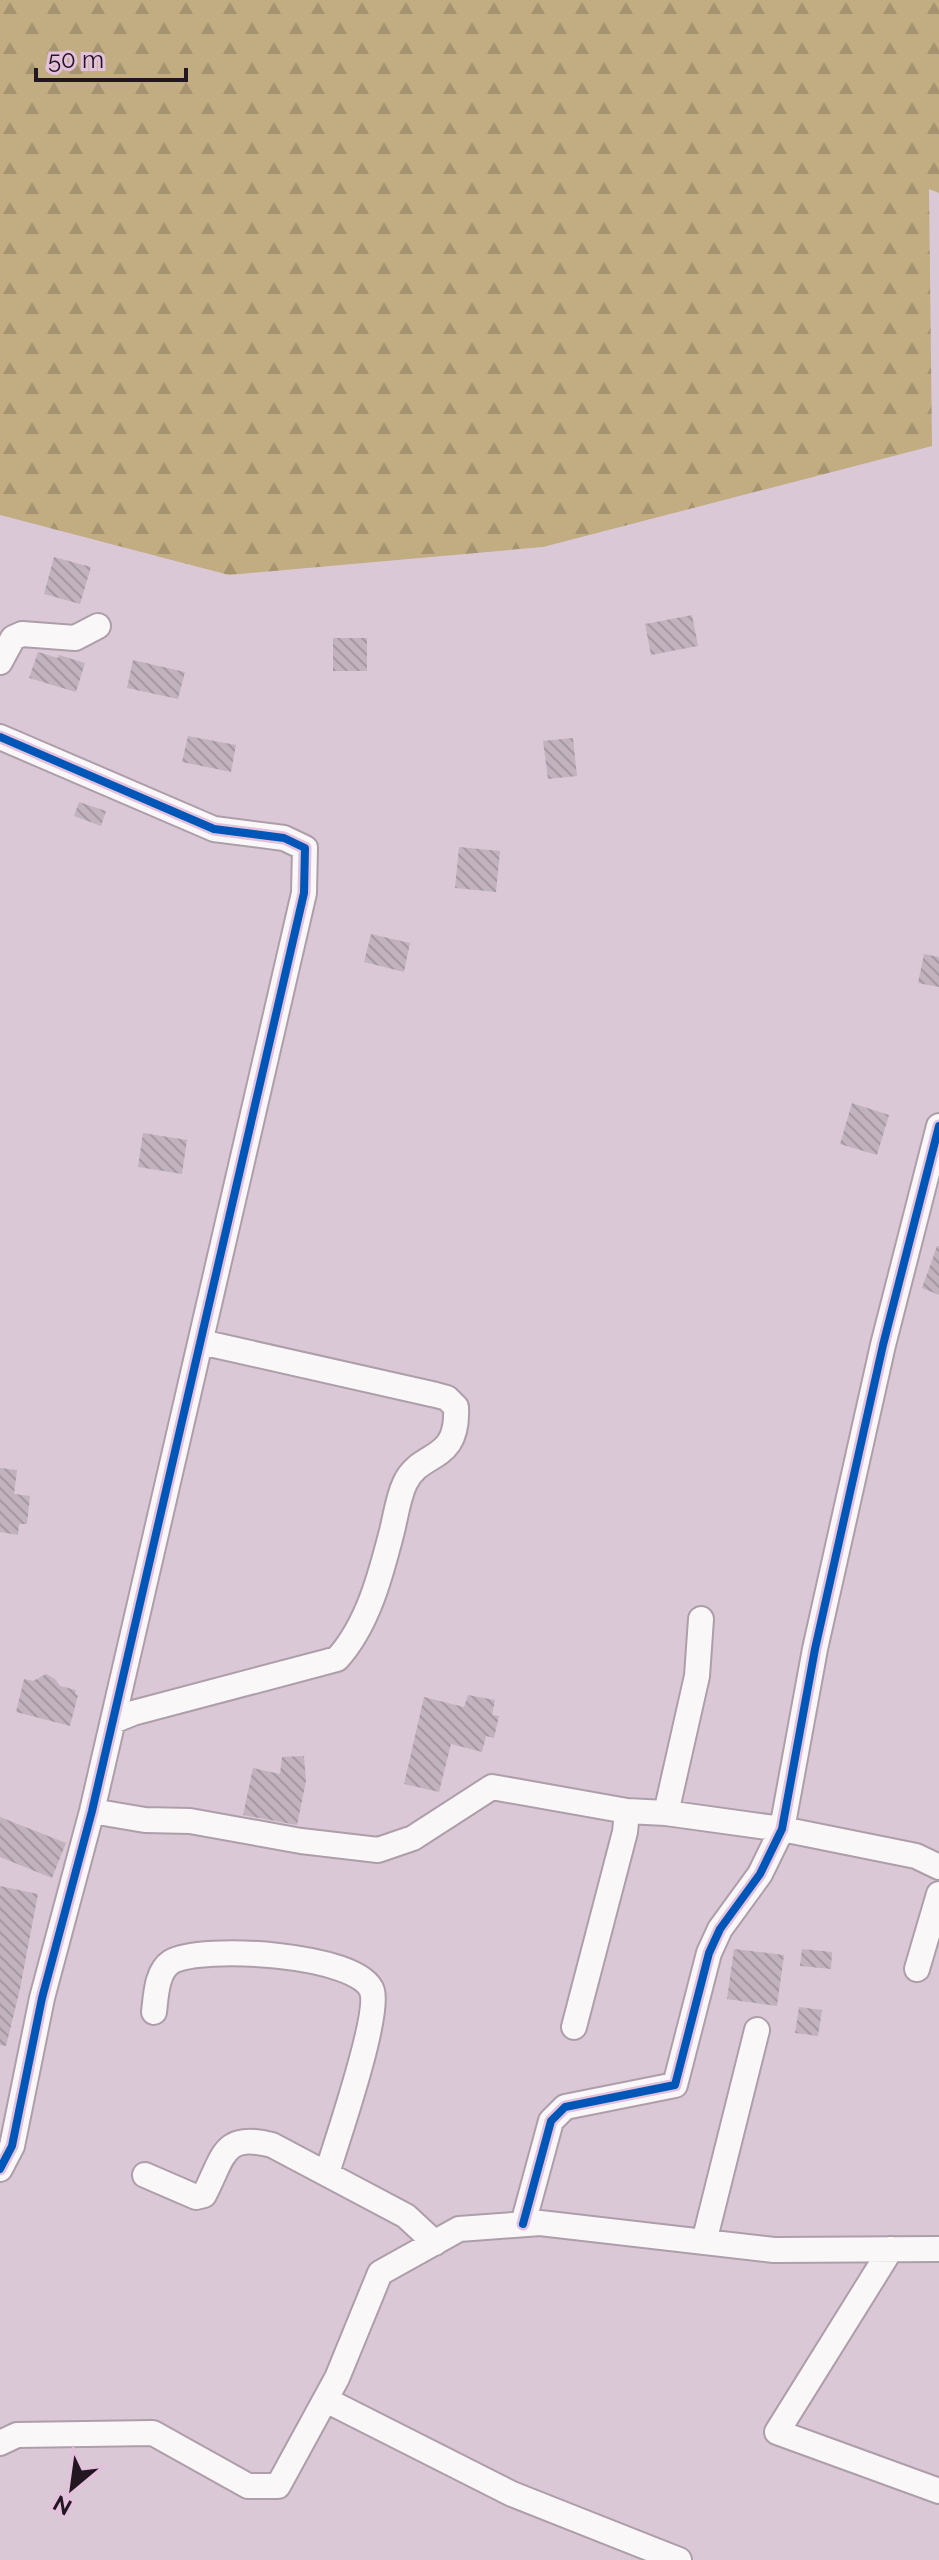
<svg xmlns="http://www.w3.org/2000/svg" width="939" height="2560" font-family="Raleway,sans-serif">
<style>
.forest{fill:url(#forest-firs)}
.building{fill:url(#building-back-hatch)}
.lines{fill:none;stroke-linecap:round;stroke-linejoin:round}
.minor-casing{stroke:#ad9ea9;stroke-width:28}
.minor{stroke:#faf7f9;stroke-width:24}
.cycleway-casing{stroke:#e3c0db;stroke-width:13}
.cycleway{stroke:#0057b8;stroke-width:8}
</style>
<defs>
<pattern id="forest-firs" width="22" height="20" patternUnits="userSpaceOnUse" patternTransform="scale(2)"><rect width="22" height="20" fill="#c2ac81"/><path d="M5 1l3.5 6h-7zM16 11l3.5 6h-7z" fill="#a6936f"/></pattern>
<pattern id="building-back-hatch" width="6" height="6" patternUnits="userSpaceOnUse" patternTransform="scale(2)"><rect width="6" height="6" fill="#c1b2be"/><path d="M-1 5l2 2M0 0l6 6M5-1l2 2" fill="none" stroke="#a698a3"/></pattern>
</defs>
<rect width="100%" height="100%" fill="#dbc8d7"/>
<!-- forest -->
<path class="forest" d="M0 0H939V193L929 189 932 446 543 547 229 575 0 515Z"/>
<!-- building -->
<path class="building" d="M54 557 91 567 80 604 44 594Z
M692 615 698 646 651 655 645 624Z
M333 638H367V671H333Z
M38 652 58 658 59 655 85 663 76 692 29 678Z
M133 660 185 672 178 699 127 688Z
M188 736 236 745 231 772 182 762Z
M573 738 577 776 548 779 543 741Z
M79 802 106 811 101 826 74 816Z
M459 847 500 851 496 892 455 888Z
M371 934 410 943 404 972 364 962Z
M924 954 939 957V987L918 983Z
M852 1103 889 1115 877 1155 840 1144Z
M143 1133 187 1140 182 1174 138 1167Z
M937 1246H939V1295L922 1288Z
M0 1468 17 1470 14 1494 30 1496 27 1524H19L18 1535 0 1532Z
M46 1674 55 1679 60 1686 76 1690 75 1694 78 1695 70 1726 16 1712 24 1679 33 1681Z
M468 1695 495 1700 492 1715 499 1716 494 1738 486 1736 482 1752 451 1744 439 1792 404 1784 424 1697 464 1707Z
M304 1756 306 1781 297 1825 243 1815 253 1768 280 1774 282 1757Z
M0 1817 66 1843 52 1878 0 1857Z
M0 1886 38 1894 20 1989 6 2046 0 2045Z
M734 1949 784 1955 777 2006 727 1999Z
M802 1949 832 1952 831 1969 800 1966Z
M799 2007 822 2010 818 2036 795 2033Z"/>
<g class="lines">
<defs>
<path id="minor" d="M0 662 13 638 22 634 75 638 98 626
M0 737 214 829 284 838 305 848 304 893 92 1811 42 1998 12 2146 0 2169
M113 1721 133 1713 337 1659C368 1625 381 1574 392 1531 396 1515 398 1498 405 1483 420 1450 459 1464 456 1407L447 1398 436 1395 201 1342
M92 1811 145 1820 190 1821 301 1841 378 1850 413 1838 492 1787 627 1811 666 1813 782 1829 916 1856 939 1867
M666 1813 697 1676 701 1619
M917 1969 939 1894
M154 2012C156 1997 156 1972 171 1962 201 1944 360 1954 372 1991 380 2016 337 2141 327 2173
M574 2027 625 1832 627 1811
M145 2175 196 2197 204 2195C224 2157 222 2132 272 2145L406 2216 435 2243
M523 2224 551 2121 565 2107 675 2085 709 1953 720 1929 760 1874 782 1829 815 1649 883 1345 939 1126
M704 2242 757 2030
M891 2249 777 2432 939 2491
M326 2400 512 2494 679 2560
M0 2443 17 2435 153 2433 248 2486H278L337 2378 380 2273 459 2229 540 2223 774 2250 939 2249"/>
</defs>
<!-- minor casing -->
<use href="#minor" class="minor-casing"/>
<!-- minor -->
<use href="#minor" class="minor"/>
<defs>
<path id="cycleway" d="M0 737 214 829 284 838 305 848 304 893 92 1811 42 1998 12 2146 0 2169
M523 2224 551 2121 565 2107 675 2085 709 1953 720 1929 760 1874 782 1829 815 1649 883 1345 939 1126"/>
</defs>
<!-- cycleway casing -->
<use href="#cycleway" class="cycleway-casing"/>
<!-- cycleway -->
<use href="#cycleway" class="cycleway"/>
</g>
<!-- north arrow -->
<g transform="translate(72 2488) rotate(209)" stroke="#e3c0db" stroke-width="6" paint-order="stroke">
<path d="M0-6L14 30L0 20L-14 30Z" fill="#221620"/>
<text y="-12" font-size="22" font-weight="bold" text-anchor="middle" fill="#221620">N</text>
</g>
<!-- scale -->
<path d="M36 68v12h150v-12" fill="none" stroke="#221620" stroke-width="4"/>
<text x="48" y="68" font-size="24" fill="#221620" stroke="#e3c0db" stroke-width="6" paint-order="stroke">50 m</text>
</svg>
